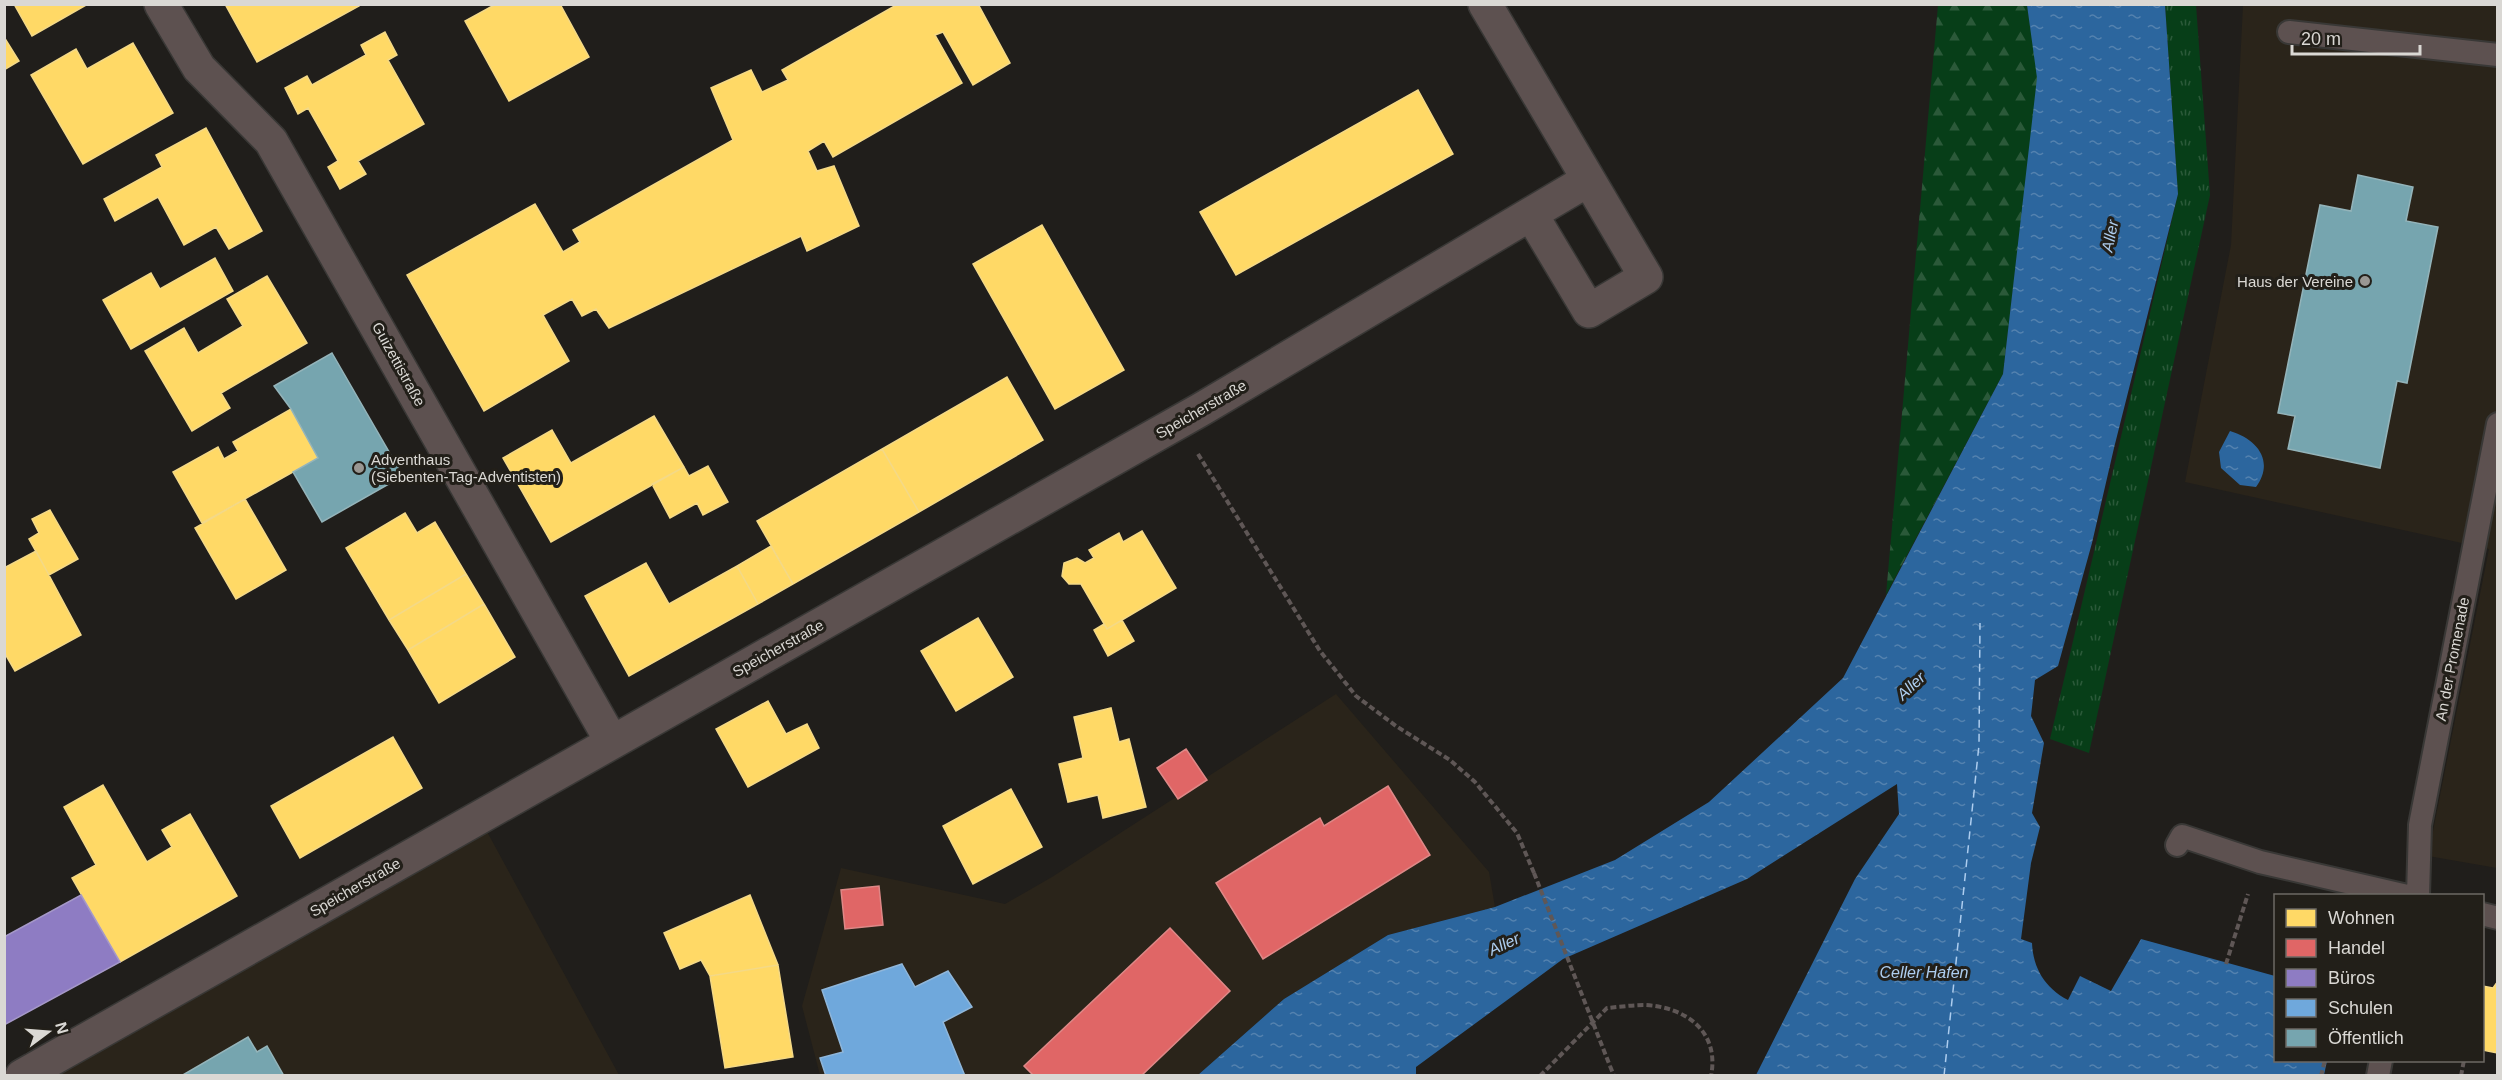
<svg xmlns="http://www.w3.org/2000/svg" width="2502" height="1080" font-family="Helvetica,sans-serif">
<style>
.built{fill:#2a241a}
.grass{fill:url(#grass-tufts)}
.forest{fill:url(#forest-firs)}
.water{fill:url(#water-ripples)}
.homes{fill:#ffd966;stroke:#f4d987;stroke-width:1.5}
.shops{fill:#e06666;stroke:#de8887;stroke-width:1.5}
.offices{fill:#8e7cc3;stroke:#a598c8;stroke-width:1.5}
.schools{fill:#6fa8dc;stroke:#8fb6da;stroke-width:1.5}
.public{fill:#76a5af;stroke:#94b4ba;stroke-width:1.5}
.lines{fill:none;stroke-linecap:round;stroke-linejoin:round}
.ferry{stroke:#adcdef;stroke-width:1.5;stroke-dasharray:8 6;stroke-linecap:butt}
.lane-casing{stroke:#393836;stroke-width:26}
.street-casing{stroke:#393836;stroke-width:36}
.path{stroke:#5f5756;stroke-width:4;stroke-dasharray:6 3;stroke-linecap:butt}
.lane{stroke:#5d5150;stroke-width:22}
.street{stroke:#5d5150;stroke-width:33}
.path-bridge{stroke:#5f5756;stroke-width:4;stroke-dasharray:6 3;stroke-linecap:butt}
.poi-dot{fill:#999793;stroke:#221f19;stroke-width:2}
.labels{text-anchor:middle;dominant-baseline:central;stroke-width:6;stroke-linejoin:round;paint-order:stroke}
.poi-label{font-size:15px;fill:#dad8d4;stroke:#221f19;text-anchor:end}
.street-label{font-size:15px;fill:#dad8d4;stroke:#221f19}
.water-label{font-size:16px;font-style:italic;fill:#adcdef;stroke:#221f19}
</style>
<defs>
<pattern id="grass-tufts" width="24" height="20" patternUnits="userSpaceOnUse" patternTransform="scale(1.5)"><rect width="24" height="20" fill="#073e18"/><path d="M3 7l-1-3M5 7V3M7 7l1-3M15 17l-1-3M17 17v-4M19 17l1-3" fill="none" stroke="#2b5939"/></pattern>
<pattern id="forest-firs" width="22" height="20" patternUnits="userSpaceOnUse" patternTransform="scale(1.5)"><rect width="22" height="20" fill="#073e18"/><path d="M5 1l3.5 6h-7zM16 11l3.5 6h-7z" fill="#2b5939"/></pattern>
<pattern id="water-ripples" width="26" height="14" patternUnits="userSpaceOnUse" patternTransform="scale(1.5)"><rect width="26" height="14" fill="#2c669e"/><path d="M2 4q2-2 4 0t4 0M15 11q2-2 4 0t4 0" fill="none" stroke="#5482af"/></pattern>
</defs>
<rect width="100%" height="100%" fill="#201e1b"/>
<!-- built -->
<path class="built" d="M2243 5H2497V868L2428 856 2489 549 2185 482 2231 245Z
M1336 694 1489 872 1495 907 1388 935 1284 999 1198 1075H820L802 1006 841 868 1005 904 1052 877Z
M478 815 619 1075 17 1076Z"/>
<!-- grass -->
<path class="grass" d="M2165 5H2196L2210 195 2089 753 2050 739 2178 194Z"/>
<!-- forest -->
<path class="forest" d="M1938 5H2027L2038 78 2003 374 1886 595Z"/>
<!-- water -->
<path class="water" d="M2027 5H2165L2178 194 2114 448 2092 543 2058 666 2035 680 2031 716 2044 743 2032 813 2040 827 2031 863 2021 939 2032 943C2033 968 2045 988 2068 1000L2080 976 2111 991 2141 939 2275 976 2276 1060 2327 1061 2324 1075H1756L1855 879 1899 814 1897 784 1747 879 1563 959 1416 1067V1075H1198L1284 999 1388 935 1495 907 1615 860 1709 802 1843 678 2003 374 2037 78Z
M2230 431C2257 439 2275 461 2256 487L2240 485 2221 468 2219 452Z"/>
<!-- homes -->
<path class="homes" d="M14 4H88L32 36Z
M225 4H358L359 6 257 62Z
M496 4H560L589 57 509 101 465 21Z
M898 4H978L1010 63 973 85 943 32 935 35 962 83 833 157 824 141 808 151 817 171 834 166 859 226 807 251 801 236 609 328 596 309 582 316 572 299 543 315 569 361 484 411 407 275 535 204 563 252 580 242 573 230 733 140 711 88 751 70 762 92 788 80 782 70Z
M385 32 397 55 388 60 424 124 358 161 366 174 340 189 328 167 338 161 308 108 298 114 285 88 307 76 312 85 366 55 361 45Z
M4 37 19 61 4 70Z
M133 43 173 113 83 164 31 75 76 49 87 69Z
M1418 90 1453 154 1236 275 1200 212Z
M206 128 262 231 229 249 216 227 184 245 158 197 115 221 104 199 162 167 156 155Z
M1042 225 1124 370 1055 409 973 264Z
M215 258 233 291 131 349 103 300 151 273 160 289Z
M267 276 307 343 221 393 230 408 192 431 145 351 184 328 198 353 243 326 227 299Z
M1007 377 1043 440 919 512 882 449Z
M291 409 318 458 202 523 173 472 218 447 224 459 238 451 233 442Z
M654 416 684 467 551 542 503 458 552 430 571 463Z
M882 449 919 512 793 584 757 521Z
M708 466 728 502 703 515 697 503 670 518 652 484 684 467 689 476Z
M245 499 286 570 236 599 195 528Z
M50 510 78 559 49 575 29 539 39 533 32 519Z
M405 513 417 533 435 522 466 574 389 620 346 548Z
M1142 531 1176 588 1107 629 1081 584H1069L1062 576 1064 563 1077 558 1085 563 1094 558 1089 550 1119 533 1123 542Z
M771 546 793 584 758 604 737 566Z
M36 551 81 635 15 671 4 652V568Z
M646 563 669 604 737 566 758 604 629 676 585 596Z
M466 574 484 604 408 650 389 620Z
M484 604 515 657 439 703 408 650Z
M978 618 1013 677 956 711 921 651Z
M1122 620 1134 641 1108 656 1094 630 1104 624 1107 629Z
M768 701 786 734 807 724 819 748 748 787 716 729Z
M1111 708 1119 742 1129 739 1146 807 1103 818 1098 795 1068 802 1059 764 1083 758 1074 717Z
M393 737 422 788 300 858 271 806Z
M103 785 147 862 172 847 162 830 190 814 237 896 120 962 72 878 96 865 64 807Z
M1011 789 1042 847 973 884 943 826Z
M750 895 778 965 710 976 701 960 680 969 664 933Z
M778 965 793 1057 725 1068 710 976Z
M2498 981V1053L2482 1050V986L2493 988Z"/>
<!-- shops -->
<path class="shops" d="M1186 749 1207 780 1178 799 1157 768Z
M1388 786 1430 855 1263 959 1216 883 1320 818 1324 826Z
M879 886 883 925 845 929 841 890Z
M1170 928 1230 991 1141 1076H1034L1024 1066Z"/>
<!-- offices -->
<path class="offices" d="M81 895 120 962 4 1025V937Z"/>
<!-- schools -->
<path class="schools" d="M902 964 915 987 948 971 972 1007 943 1022 965 1076H826L820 1058 843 1052 822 990Z"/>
<!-- public -->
<path class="public" d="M2358 175 2413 187 2406 221 2438 227 2407 383 2397 381 2380 468 2288 449 2295 416 2278 413 2320 205 2351 211Z
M332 353 403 476 322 522 293 472 318 458 291 409 274 386Z
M248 1037 257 1052 267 1046 284 1076H181Z"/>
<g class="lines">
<!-- ferry -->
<path class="ferry" d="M1944 1076 1979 745 1980 623"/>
<defs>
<path id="lane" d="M2289 32 2498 55
M2177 845 2182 836 2260 862 2407 896
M2418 896 2420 825 2498 424
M2482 914 2498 918
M2378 1076 2381 1060"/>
<path id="street" d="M161 4 199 68 271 141 612 742
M1485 4 1646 277 1589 311 1531 214
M22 1076 1200 410 1588 180"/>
</defs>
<!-- lane casing -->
<use href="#lane" class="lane-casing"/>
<!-- street casing -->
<use href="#street" class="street-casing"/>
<!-- path -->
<path class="path" d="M1198 454 1320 651 1356 696 1396 726 1450 760 1475 782 1517 833 1534 873
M2226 964 2248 894
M1610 1066 1614 1076
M1540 1076 1607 1008C1619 1007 1632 1005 1645 1005 1685 1007 1720 1031 1711 1076
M2321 1076 2325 1060
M2461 1076 2464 1060"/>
<!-- lane -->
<use href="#lane" class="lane"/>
<!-- street -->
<use href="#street" class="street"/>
<!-- path-bridge -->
<path class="path-bridge" d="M1534 873 1610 1066"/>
</g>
<!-- markers -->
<g class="poi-dot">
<circle cx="2365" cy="281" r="6"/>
<circle cx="359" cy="468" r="6"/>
</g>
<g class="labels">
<!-- poi labels -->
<g class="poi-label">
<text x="2353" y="281">Haus der Vereine</text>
<text x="371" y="459" text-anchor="start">Adventhaus<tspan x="371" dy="17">(Siebenten-Tag-Adventisten)</tspan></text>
</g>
<!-- street labels -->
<g class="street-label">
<text transform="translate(399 364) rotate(61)">Guizettistraße</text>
<text transform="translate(1201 409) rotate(-30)">Speicherstraße</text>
<text transform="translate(778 648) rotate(-29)">Speicherstraße</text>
<text transform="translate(2452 659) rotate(-79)">An der Promenade</text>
<text transform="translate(355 887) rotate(-30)">Speicherstraße</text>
</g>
<!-- water labels -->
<g class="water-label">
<text transform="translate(2110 236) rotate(-79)">Aller</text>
<text transform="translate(1911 686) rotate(-43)">Aller</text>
<text transform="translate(1504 944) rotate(-25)">Aller</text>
<text x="1924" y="972">Celler Hafen</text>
</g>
</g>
<!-- border -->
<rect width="2502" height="1080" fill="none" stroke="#dad8d4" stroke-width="12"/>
<!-- legend -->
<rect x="2274" y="894" width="210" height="168" fill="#221f19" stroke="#6c6964" stroke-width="1.5"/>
<rect x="2286" y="909" width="30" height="18" fill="#ffd966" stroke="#6c6964" stroke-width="1.5"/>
<text x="2328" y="924" font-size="18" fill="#dad8d4">Wohnen</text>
<rect x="2286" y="939" width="30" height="18" fill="#e06666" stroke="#6c6964" stroke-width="1.5"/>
<text x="2328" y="954" font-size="18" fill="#dad8d4">Handel</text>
<rect x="2286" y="969" width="30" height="18" fill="#8e7cc3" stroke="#6c6964" stroke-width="1.5"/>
<text x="2328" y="984" font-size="18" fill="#dad8d4">Büros</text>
<rect x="2286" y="999" width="30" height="18" fill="#6fa8dc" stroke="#6c6964" stroke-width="1.5"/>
<text x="2328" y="1014" font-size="18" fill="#dad8d4">Schulen</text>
<rect x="2286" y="1029" width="30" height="18" fill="#76a5af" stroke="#6c6964" stroke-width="1.5"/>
<text x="2328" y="1044" font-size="18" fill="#dad8d4">Öffentlich</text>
<!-- north arrow -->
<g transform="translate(48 1032) rotate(74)" stroke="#221f19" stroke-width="4.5" paint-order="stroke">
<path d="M0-4.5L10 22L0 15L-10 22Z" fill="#dad8d4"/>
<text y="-9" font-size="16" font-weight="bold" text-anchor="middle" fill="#dad8d4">N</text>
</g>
<!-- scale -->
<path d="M2292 45v9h128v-9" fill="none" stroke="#dad8d4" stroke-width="3"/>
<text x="2301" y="45" font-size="18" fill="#dad8d4" stroke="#221f19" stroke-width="4.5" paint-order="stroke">20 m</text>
</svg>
